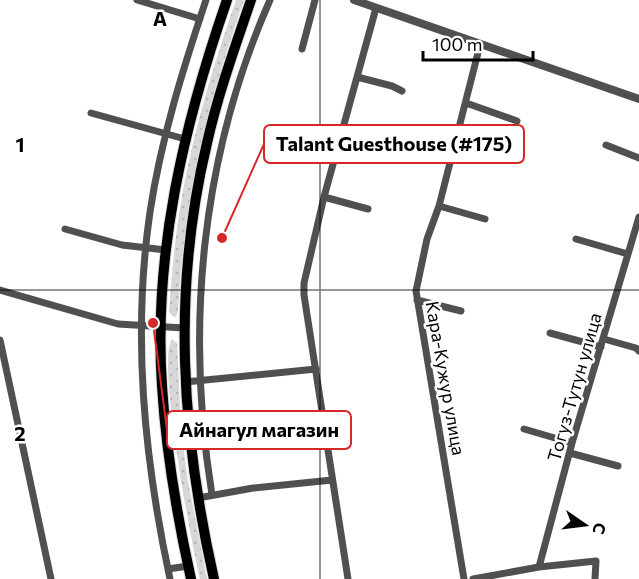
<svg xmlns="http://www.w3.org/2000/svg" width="639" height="579" font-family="Commissioner,sans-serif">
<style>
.grass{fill:url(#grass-dots)}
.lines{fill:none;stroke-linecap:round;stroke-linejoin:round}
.primary-casing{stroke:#dbdbdb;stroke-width:12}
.minor{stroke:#505050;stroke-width:7}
.tertiary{stroke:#505050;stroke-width:8}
.primary{stroke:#000;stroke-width:10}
.grid{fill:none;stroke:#000;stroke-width:1.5;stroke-opacity:0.55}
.labels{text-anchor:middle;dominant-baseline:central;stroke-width:5;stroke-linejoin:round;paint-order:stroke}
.street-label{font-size:18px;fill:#000;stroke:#fff}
.grid-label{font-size:20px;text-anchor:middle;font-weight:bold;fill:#000;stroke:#fff;stroke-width:5;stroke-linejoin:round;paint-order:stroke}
.leader{fill:none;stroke:#d62828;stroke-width:2}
.callout-dot{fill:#d62828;stroke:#fff;stroke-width:2}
.callout{fill:#fff;stroke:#d62828;stroke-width:2}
.callout-label{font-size:20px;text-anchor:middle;font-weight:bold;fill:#000}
</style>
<defs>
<pattern id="grass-dots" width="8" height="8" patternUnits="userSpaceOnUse" patternTransform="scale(1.5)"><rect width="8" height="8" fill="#d7d7d7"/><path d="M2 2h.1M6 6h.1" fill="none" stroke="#b7b7b7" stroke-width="1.8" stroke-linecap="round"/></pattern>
</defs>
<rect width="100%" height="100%" fill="#fff"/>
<!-- grass -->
<path class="grass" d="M236 0H244C207 105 184 199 178 311L176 317H174L169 312C172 269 176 227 184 185 196 121 215 61 236 0Z
M172 339 177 343 181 428 187 476 207 579H200C192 546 156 359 172 339Z"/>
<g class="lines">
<defs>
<path id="primary" d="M191 579C177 516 166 451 162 386 153 254 184 124 227 0
M214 579C181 433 172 289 207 143 218 94 235 47 251 0"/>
</defs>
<!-- primary casing -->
<use href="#primary" class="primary-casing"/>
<!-- minor -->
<path class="minor" d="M137 0 200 19
M302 49 315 0
M357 77 392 86 402 91
M466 103 517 121
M91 113 185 139
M606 145 639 158
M324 197 368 209
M439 206 485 219
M65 229 122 245 166 250
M576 239 628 254
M0 290 118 324 184 328
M417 300 461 311
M550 333 601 347
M604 339 636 348 639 351
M0 340 51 579
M185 382 316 369
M524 429 572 443
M570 453 618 466
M212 495C185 328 201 156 270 0
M198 498 253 488 332 480
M539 567 572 443 639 217
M168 569 188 566
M170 579C144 458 132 335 150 212 161 139 183 69 206 0
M348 579 304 295V283L324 197 376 8
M464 579 416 291 427 239 439 206 480 45
M473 579 539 567 596 561 595 579"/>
<!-- tertiary -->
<path class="tertiary" d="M354 0 639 99"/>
<!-- primary -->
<use href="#primary" class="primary"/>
</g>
<!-- grid -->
<path class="grid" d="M320 0V579M0 290H639"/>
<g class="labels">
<!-- street labels -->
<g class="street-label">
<text transform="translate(446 378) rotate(80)">Кара-Кужур улица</text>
<text transform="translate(574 387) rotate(-74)">Тогуз-Тутун улица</text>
</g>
</g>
<g class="grid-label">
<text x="160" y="26">A</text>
<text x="20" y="152">1</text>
<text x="20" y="441">2</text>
</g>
<!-- callouts -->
<path class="leader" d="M222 238L264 144M153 323L167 430"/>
<g class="callout-dot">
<circle cx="222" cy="238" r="6"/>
<circle cx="153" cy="323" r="6"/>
</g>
<g class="callout">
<rect x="264" y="125" width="260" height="38" rx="6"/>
<rect x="167" y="411" width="184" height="38" rx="6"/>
</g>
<g class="callout-label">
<text x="394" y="151">Talant Guesthouse (#175)</text>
<text x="259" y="437">Айнагул магазин</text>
</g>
<!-- north arrow -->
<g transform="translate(585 525) rotate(104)" stroke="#ffffff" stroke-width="4.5" paint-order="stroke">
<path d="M0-4.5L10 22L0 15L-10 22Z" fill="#000000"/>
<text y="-9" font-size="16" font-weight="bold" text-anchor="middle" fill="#000000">С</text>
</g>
<!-- scale -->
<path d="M423 51v9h110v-9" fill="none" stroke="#000000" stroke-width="3"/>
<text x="432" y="51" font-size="18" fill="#000000" stroke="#ffffff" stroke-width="4.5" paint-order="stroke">100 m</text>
</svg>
